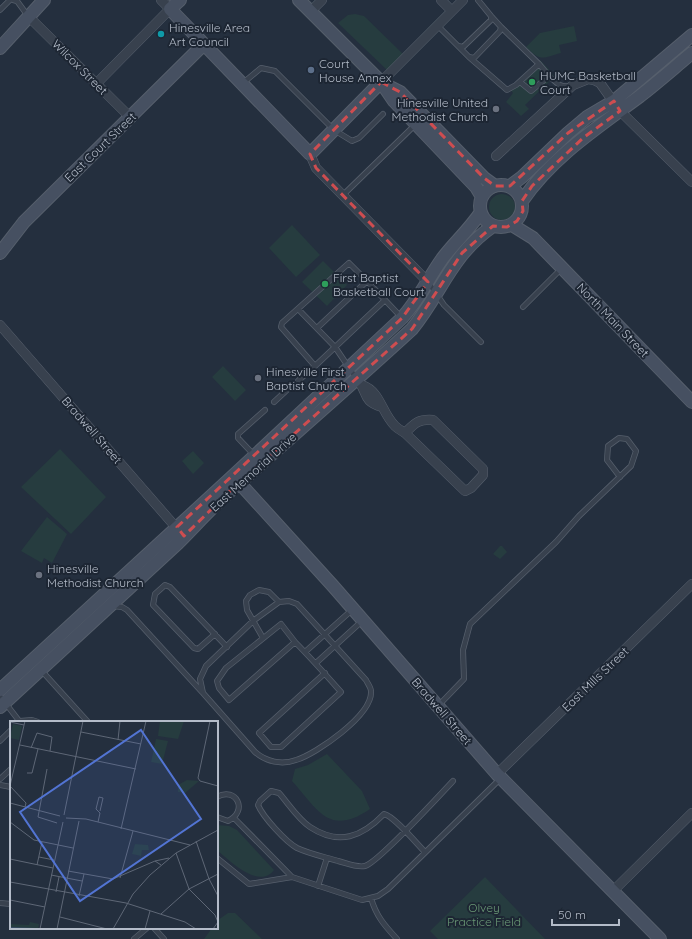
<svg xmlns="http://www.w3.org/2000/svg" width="692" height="939" font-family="Quicksand,sans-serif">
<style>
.green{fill:#263c3f}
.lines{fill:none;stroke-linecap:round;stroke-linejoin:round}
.lane-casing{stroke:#565f6c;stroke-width:6}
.street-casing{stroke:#565f6c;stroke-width:10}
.secondary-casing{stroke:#565f6c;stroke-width:14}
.lane{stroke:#38414e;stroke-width:4.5}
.street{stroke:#38414e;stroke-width:9}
.secondary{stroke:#465061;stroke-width:12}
.marked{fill:none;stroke:#ce4d50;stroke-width:3;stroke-dasharray:8 5;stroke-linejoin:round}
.culture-dot{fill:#0f9aa8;stroke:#1d2633;stroke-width:1.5}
.service-dot{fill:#5c6f8a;stroke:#1d2633;stroke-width:1.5}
.leisure-dot{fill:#2e9e5b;stroke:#1d2633;stroke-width:1.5}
.worship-dot{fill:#6b7280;stroke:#1d2633;stroke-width:1.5}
.labels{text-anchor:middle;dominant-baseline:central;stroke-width:4;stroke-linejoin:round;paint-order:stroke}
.poi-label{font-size:12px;fill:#b4bcc9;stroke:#1d2633;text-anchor:start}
.street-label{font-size:12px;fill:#b4bcc9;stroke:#1d2633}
.park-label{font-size:12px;fill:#6b9a76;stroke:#1d2633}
.inset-river{fill:none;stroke:#394c67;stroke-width:2}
.inset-road{fill:none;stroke:#5e6776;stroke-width:1}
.view{fill:#5274d3;fill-opacity:0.15;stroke:#5274d3;stroke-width:2}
.inset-edge{fill:none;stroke:#b4bcc9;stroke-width:2}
</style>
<rect width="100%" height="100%" fill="#242f3e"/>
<!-- green -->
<path class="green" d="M355 14 364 16 403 54 387 70 338 23 348 15Z
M574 26 577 41 559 45 561 53C542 58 541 62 526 47L540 33Z
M540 60 555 76 525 105 529 109 521 116 506 102 513 93 510 89Z
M489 207a13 13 0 1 1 26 0a13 13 0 1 1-26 0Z
M292 225 320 255 296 277 269 248Z
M323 261 347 285 327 306 302 282Z
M223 366 246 390 235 401 212 377Z
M60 449 106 497 71 534 21 487Z
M193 451 204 463 193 474 182 461Z
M47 517 67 534 52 563 44 558 42 563 21 551Z
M500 546H502L507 552 500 559 493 554Z
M327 754 362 791 370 809C329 837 318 810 292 781L295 769 308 765Z
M217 825 229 826 237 830 274 870C259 890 230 861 217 850Z
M485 877 545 939H438L430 931Z
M228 913H235L262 939H204L212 928H217L218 920Z"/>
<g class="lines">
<defs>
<path id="lane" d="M13 0 17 1 28 16
M0 10 10 0
M438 26 458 46 463 47 491 20V16L478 0
M458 46 469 57 474 58 500 31 501 27 491 16
M469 57 507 90 516 85 539 64 501 27
M549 76C556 82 560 88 569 86
M520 82 531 91 549 76 539 64
M243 83 261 68 275 71 334 130 352 141 359 138 383 114
M343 195 416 124
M367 281 349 263 282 323 281 327 315 366 385 300 402 318
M428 282 444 305 481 342
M523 307 561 269
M298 309 335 347 356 378
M317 328 367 281 385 300
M298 381 315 366
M274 402 288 389
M254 455 238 438V434L265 410
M289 601 297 604 366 680C368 684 371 688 371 691 373 715 316 754 296 760 282 765 266 762 255 752L203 693 200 679 206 666 253 621 279 602Z
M113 606 122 607 127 610 202 692
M215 634 198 649 194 648 153 605 155 594 165 585 170 587C189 607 208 627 227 647
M263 638 247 610 246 601 250 595 259 590 269 592 279 602
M295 642 281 624 226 668 217 681 219 688 229 700 295 642C311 658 326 675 341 692L281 747H271L259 733 325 673
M305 652 353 609
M316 663 362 621
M41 670 88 722
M0 696 20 722
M438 706 464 679 463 650 470 624 556 542 579 516 631 466 636 451 627 439 619 438 608 446 607 460 620 477
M20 721 32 720 38 722
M0 741 11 730
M0 779 11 769
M0 785 11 787
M217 797C236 786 249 811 228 821L217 817
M234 818 292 877 362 900 378 896 388 889 500 779
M425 852C417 844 394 816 384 814 362 837 339 846 310 827 298 819 288 803 279 793L271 791 260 801 258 805C263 817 286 842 297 848 310 854 325 857 338 861 346 863 357 868 365 866 377 863 440 795 453 781
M217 858 249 884 292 877
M318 886 327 858
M371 898C376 916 385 926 397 939
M0 903 11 904
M154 928 164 939
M134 939 147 928"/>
<path id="street" d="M441 0 452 11
M310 12 322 0
M29 17 130 117
M381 82 463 0
M97 83 170 9 161 0
M310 154 316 168 428 282
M496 156 573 85 588 79 594 80 600 83 620 111 692 182
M0 325 180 532
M359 382C368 393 362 401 382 407
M362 385C381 392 381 412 395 426 398 429 402 431 405 433 415 423 418 419 433 420L483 469V475L471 488 465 491 405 433
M497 774 692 584
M613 891 692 813"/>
<path id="secondary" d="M180 0 170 9 310 154 381 82
M299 0 381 82 394 101 476 187 482 197
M0 48 44 0
M382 83 400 92 484 178 495 186
M480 206a21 21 0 1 1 42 0a21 21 0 1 1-42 0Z
M510 186 522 177 568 133 587 117 614 101 692 35
M522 201C552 157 598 127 640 96 658 82 675 67 692 53
M512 225 533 238 692 402
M0 253 24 222 203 45
M235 478 333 586 497 774 660 939
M0 690 233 476 402 318C420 298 427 280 442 259 454 243 469 230 481 212
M0 707C59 652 119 598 178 543 195 526 211 508 229 492 290 438 352 384 412 329 442 292 451 255 493 226"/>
</defs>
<!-- lane casing -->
<use href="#lane" class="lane-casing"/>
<!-- street casing -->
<use href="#street" class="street-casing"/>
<!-- secondary casing -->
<use href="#secondary" class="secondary-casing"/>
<!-- lane -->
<use href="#lane" class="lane"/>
<!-- street -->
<use href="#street" class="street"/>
<!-- secondary -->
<use href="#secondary" class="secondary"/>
</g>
<!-- marked area -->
<path class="marked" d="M381 82 400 92 484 178 495 186H510L568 133 614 101 620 111 583 138 532 186 522 201 523 211 517 221 507 227 493 226 462 253 412 329 230 491 184 536 177 527 402 318 428 282 316 168 310 154Z"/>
<!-- markers -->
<circle class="culture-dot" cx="161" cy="34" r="4"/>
<circle class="service-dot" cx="311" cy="70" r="4"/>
<g class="leisure-dot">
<circle cx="532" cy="82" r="4"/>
<circle cx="325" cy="284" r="4"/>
</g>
<g class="worship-dot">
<circle cx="496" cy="109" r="4"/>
<circle cx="258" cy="378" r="4"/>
<circle cx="39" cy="575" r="4"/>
</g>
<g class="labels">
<!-- poi labels -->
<g class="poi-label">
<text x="169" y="27">Hinesville Area<tspan x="169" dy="14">Art Council</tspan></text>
<text x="319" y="63">Court<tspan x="319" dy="14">House Annex</tspan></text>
<text x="540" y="75">HUMC Basketball<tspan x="540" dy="14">Court</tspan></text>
<text x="488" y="102" text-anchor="end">Hinesville United<tspan x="488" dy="14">Methodist Church</tspan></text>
<text x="333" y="277">First Baptist<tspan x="333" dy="14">Basketball Court</tspan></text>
<text x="266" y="371">Hinesville First<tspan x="266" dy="14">Baptist Church</tspan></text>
<text x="47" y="568">Hinesville<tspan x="47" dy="14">Methodist Church</tspan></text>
</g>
<!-- street labels -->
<g class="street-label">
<text transform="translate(80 67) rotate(45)">Wilcox Street</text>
<text transform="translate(100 147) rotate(-44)">East Court Street</text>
<text transform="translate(613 320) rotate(46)">North Main Street</text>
<text transform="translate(92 430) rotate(49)">Bradwell Street</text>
<text transform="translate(253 472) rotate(-42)">East Memorial Drive</text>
<text transform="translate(595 679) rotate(-44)">East Mills Street</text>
<text transform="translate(442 711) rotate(49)">Bradwell Street</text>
</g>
<!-- park labels -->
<g class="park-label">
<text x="484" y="907">Olvey<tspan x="484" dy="14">Practice Field</tspan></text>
</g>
</g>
<!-- overview -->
<g transform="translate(10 721)">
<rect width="208" height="208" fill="#242f3e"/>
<path d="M150 0H174L168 18 148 15ZM3 3 12 5 9 19 0 17ZM146 18 158 20 152 43 141 41ZM177 59 189 60 175 72 168 71V64ZM125 123 138 124 139 129H132L131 135 122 133ZM20 201 29 203 28 208H0V203L19 204Z" fill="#263c3f"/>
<path class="inset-river" d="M0 207 26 208"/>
<path class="inset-road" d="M200 0 188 57 190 60 208 65M0 1 14 4M71 11 131 23M108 19 110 0M10 24 126 48M21 27 27 12 42 16 40 30M37 48 28 96 47 102M17 52H22L28 28M0 65 15 0M0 65 16 82 15 86M0 82 50 95M54 94 73 0M56 97 76 98 180 124M0 101 24 119 63 127M88 101 90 92 86 88 89 76 93 77 90 90M111 108 136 0M186 120 199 158 208 175M166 132 179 168 205 194 208 201 203 208M29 136 44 139M0 138 43 147M145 140 159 137M27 144 32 121M58 150 103 158 145 140 151 144M41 154 72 160M110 157 123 110M0 161 116 182 175 201 186 208M46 171 49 156M69 175 74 153M0 179 35 186M151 193 179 168 208 153M50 196 97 208M30 208 53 101M47 208 69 100M103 208 123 173 140 154 166 132 208 109M135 208 140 190"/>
<path class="view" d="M131 9 191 98 70 180 10 91Z"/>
<rect width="208" height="208" class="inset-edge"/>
</g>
<!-- scale -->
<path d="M552 919v6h67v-6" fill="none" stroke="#b4bcc9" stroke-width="2"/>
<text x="558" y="919" font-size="12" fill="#b4bcc9" stroke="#1d2633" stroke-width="3" paint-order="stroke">50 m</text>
</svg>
